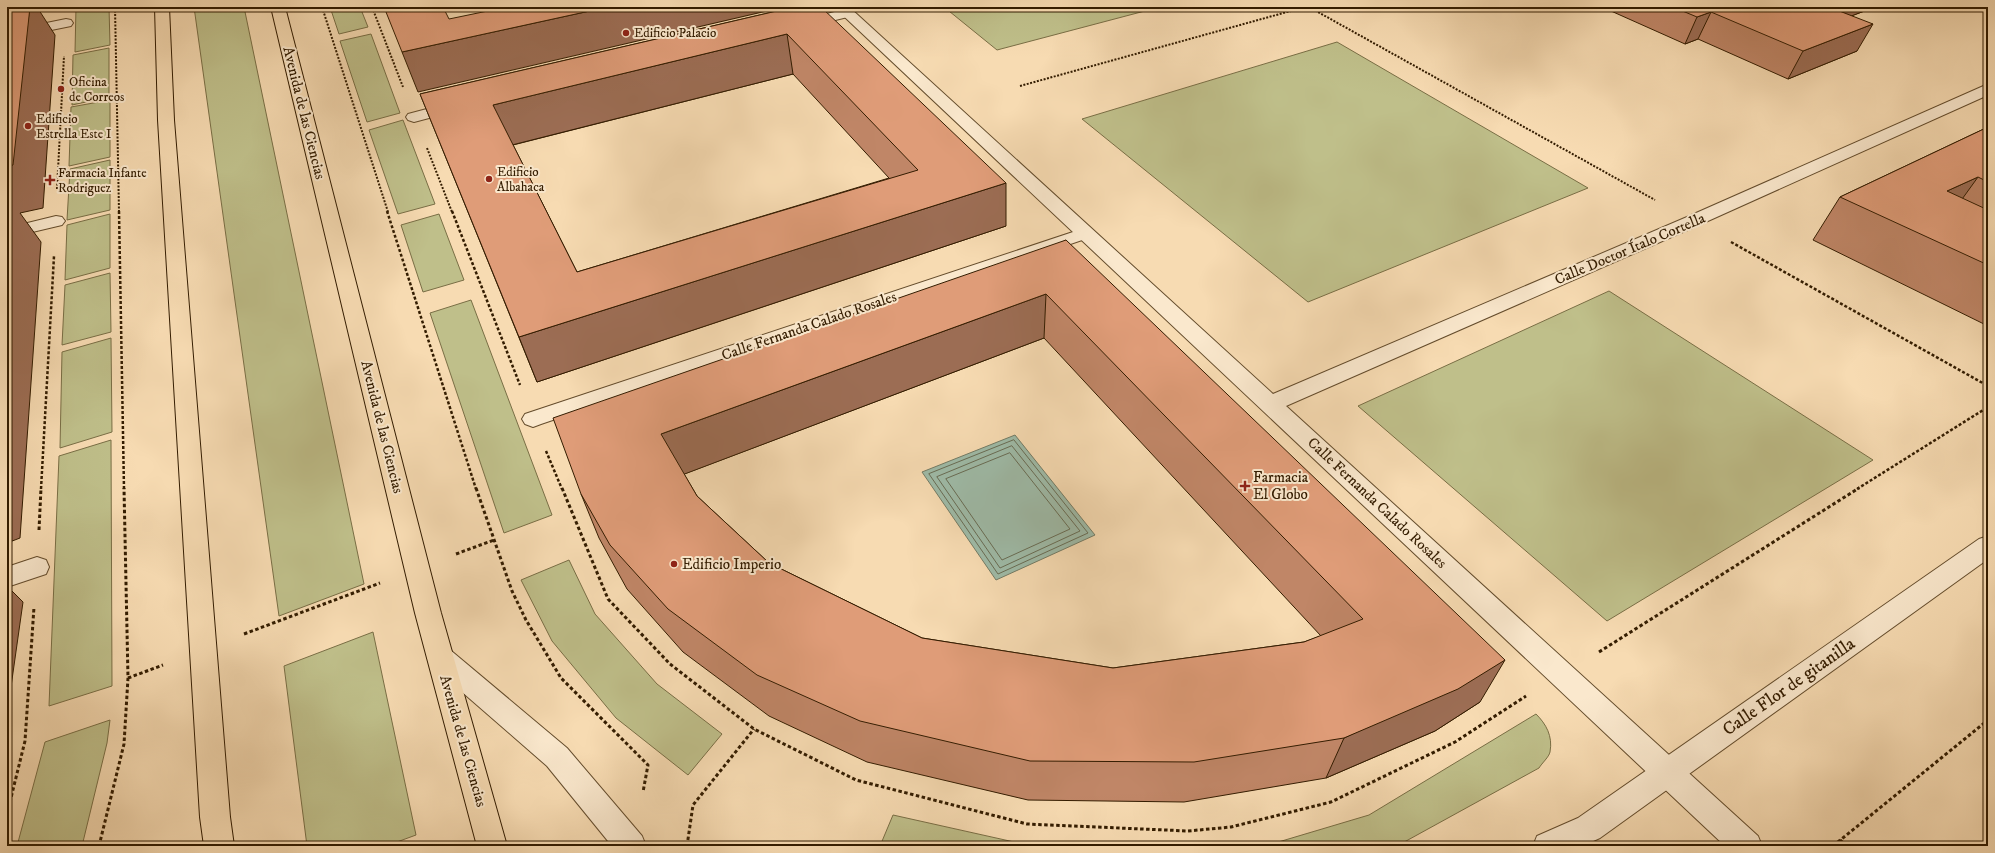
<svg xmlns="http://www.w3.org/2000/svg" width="1995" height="853" font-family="'IM FELL DW Pica',serif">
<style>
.green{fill:#bfbf8a;stroke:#796e45}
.water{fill:#9ebba8;stroke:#737b65}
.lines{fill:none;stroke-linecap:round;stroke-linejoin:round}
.shore{stroke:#686c54;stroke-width:1}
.pedestrian-casing{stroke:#644c2c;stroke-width:2}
.minor-casing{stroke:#644c2c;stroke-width:2}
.tertiary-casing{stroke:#644c2c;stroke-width:2}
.primary-casing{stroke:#331c00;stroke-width:2}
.path-far2{stroke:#331c00;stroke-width:2;stroke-dasharray:2 1.5;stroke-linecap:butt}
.path-far1{stroke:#331c00;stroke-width:2.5;stroke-dasharray:3 2;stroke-linecap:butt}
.path{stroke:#331c00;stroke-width:3;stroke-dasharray:3.5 2.5;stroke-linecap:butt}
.pedestrian{fill:#fae8cd;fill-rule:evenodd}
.minor{fill:#fae8cd;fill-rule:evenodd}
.tertiary{fill:#fae8cd;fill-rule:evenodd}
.primary{fill:#f7dbb2;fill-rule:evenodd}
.wall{fill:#c08667;stroke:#331c00;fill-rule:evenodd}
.shaded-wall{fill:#9c6d54;stroke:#331c00}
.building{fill:#df9c78;stroke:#331c00;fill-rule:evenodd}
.poi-dot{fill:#8f2418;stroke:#fae8cd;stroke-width:1.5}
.labels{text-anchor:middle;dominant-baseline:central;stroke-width:4;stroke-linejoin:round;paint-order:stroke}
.far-poi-label{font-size:13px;fill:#331c00;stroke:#fae8cd;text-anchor:start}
.street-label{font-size:15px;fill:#331c00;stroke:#fae8cd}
.poi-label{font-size:15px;fill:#331c00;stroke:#fae8cd;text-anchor:start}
.near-street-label{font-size:18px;fill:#331c00;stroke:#fae8cd}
</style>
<rect width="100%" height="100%" fill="#f7dbb2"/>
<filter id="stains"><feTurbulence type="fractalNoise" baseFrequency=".005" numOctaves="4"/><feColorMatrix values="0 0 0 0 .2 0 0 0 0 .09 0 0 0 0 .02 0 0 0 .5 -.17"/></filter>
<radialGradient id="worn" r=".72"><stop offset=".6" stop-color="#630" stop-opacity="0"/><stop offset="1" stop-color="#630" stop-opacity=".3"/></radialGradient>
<!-- green -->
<path class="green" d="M76 7H109L110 45 75 52Z
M194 7H244L364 584 279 616Z
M330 7H360L368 27 339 34Z
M944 7H1160L997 50Z
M371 34 400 113 367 122 340 41Z
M1337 42 1588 188 1308 302 1082 119Z
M109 48V97L72 105 73 55Z
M110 100V157L69 166 71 107Z
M403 120 435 204 398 214 369 130Z
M110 160V210L67 220 70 169Z
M110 214V268L65 280 67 225Z
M439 214 464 280 423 292 401 225Z
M110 273 111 332 62 345 65 285Z
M1609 291 1873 460 1607 621 1358 406Z
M471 300 552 515 504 533 430 313Z
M111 338 112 432 60 448 62 352Z
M111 440 112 686 49 706 59 456Z
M569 560 595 614 657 684 722 734 688 775 616 718 552 641 521 580Z
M373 632 416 835 386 846H307L284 666Z
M1536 714C1546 724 1553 736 1550 752 1549 757 1542 763 1539 768L1397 846H1265L1369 815Z
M110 720 107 743 82 846H17L45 742Z
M893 815 1032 846H880Z"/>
<!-- water -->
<path class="water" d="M1015 435 1095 535 996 580 922 472Z"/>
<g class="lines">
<!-- shore -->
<path class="shore" d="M1014 440 1088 533 998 574 929 474Z
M1012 446 1080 531 1000 568 937 477Z
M1010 453 1070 529 1002 560 946 479Z"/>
<defs>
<path id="pedestrian" d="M847 9 852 10 854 13 852 16 802 28 797 27 795 24 797 21Z
M66 19 71 20 73 23 71 26 7 39V31Z
M457 101 463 103 465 106 463 109 414 122 408 120 406 117 408 114Z
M56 216 62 217 65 221 62 225 7 238V228Z
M1085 228 1091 229 1094 233 1091 237 541 424 533 427 525 424 522 419 525 414Z
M37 557 46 560 49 567 46 574 7 587V567Z"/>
<path id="minor" d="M834 7H849L1273 394 1687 217 1988 84V95L1699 225 1286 406 1758 836 1762 846H1725Z"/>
<path id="tertiary" d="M1988 536V559L1600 838 1582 846H1533L1537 836 1578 818 1979 539Z
M440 646 449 649 567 748 642 836 646 846H612L547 766 431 665 427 657 431 649Z"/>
<path id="primary" d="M155 7H169L174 120 230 817 234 846H204L200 817 158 120Z
M271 7H285L441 613 507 846H477L415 613Z"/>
</defs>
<!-- pedestrian casing -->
<use href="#pedestrian" class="pedestrian-casing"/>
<!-- minor casing -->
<use href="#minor" class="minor-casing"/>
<!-- tertiary casing -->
<use href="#tertiary" class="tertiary-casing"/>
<!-- primary casing -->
<use href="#primary" class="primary-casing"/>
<!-- path-far2 -->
<path class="path-far2" d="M115 7 119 212
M322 7 388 212
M372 7 403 87
M1309 7 1655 200
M1020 86 1305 7
M427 148 452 212
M57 189 64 56"/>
<!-- path-far1 -->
<path class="path-far1" d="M119 211 124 489
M387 211 476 489
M452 211 520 385
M1731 242 1988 386
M546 451 562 489
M41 489 54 256
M1857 489 1988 407"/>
<!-- path -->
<path class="path" d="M476 488 512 591 526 620 561 678 648 765 643 792
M562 488 608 599 670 664 754 729 856 780 1027 824 1188 831 1231 827 1331 802 1455 742 1526 696
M39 530 41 488
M456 554 494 540
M244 634 380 583
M1599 652 1859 488
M128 678 163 665
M7 814 25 741 34 607
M1840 840 1847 846
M99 846 124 744 128 678 124 488
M687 846 693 805 754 729
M1833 846 1988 720"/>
<!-- pedestrian -->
<use href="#pedestrian" class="pedestrian"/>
<!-- minor -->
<use href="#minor" class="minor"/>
<!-- tertiary -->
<use href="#tertiary" class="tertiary"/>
<!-- primary -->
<use href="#primary" class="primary"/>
</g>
<!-- wall -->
<path class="wall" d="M794 7 1006 226 537 382 420 94ZM793 74 889 178 577 272 513 145Z
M1613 7H1875L1851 16 1857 51 1788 79 1698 39 1685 44 1611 11Z
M1959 7H1975L1967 10Z
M1988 127V326L1813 240 1840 197Z
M1066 240 1480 702 1435 731 1326 778 1184 802 1028 800 867 762 769 716 683 652 627 589 599 538 581 494ZM1044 338 1321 636 1304 642 1113 668 922 638 769 563 697 496 684 474Z"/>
<!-- shaded-wall -->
<path class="shaded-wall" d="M30 7H37L55 35 43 208 20 213 41 242 20 538 7 543V167Z
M608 7H784L418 92 402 52Z
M1823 7H1875L1809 32Z
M1969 7H1975L1967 10Z
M1711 12 1698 39 1685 44 1697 17Z
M1873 24 1857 51 1788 79 1803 51Z
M787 34 793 74 508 146 493 105Z
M1978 177 1947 220V191Z
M1006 183V226L537 382 519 337Z
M1046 294 1044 338 674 478 661 434Z
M7 586 23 602 7 715Z
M1505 660 1480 702 1435 731 1326 778 1344 738Z"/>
<!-- building -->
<path class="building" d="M7 7H30L13 165 7 167Z
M384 7H443L449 19 507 7H608L402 52Z
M794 7H821L1006 183 519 337 420 94ZM787 34 918 170 577 272 493 105Z
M1673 7H1829L1873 24 1803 51 1711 12 1697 17Z
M1988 127V182L1978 177 1947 191 1988 210V265L1840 197Z
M9 199 7 220V200Z
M1066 240 1505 660 1458 689 1344 738 1194 762 1030 761 860 721 757 675 668 609 610 545 581 494 553 418ZM1046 294 1363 619 1304 642 1113 668 922 638 769 563 697 496 661 434Z"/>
<!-- markers -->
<g class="poi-dot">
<circle cx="626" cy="33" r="4"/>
<circle cx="61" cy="89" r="4"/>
<circle cx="28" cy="126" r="4"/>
<circle cx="489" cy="179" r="4"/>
<path d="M48 174h4v4h4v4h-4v4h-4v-4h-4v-4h4z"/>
<path d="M1243 480h4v4h4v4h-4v4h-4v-4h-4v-4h4z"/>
<circle cx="674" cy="564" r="4"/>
</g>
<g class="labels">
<!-- far-poi labels -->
<g class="far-poi-label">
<text x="634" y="33">Edificio Palacio</text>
<text x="69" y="82">Oficina<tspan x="69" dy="15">de Correos</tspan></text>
<text x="36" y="119">Edificio<tspan x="36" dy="15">Estrella Este I</tspan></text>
<text x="497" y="172">Edificio<tspan x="497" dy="15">Albahaca</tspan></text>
<text x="58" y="173">Farmacia Infante<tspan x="58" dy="15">Rodriguez</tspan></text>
</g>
<!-- street labels -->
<g class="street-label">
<text transform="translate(304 113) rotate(76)">Avenida de las Ciencias</text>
<text transform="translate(1630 249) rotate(-23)">Calle Doctor Ítalo Cortella</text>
<text transform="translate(809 326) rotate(-19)">Calle Fernanda Calado Rosales</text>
<text transform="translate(382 427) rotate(76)">Avenida de las Ciencias</text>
<text transform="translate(1377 503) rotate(43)">Calle Fernanda Calado Rosales</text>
<text transform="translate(463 741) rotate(74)">Avenida de las Ciencias</text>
</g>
<!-- poi labels -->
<g class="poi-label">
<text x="1253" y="477">Farmacia<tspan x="1253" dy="17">El Globo</tspan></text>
<text x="682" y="564">Edificio Imperio</text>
</g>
<!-- near-street labels -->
<g class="near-street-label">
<text transform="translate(1789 687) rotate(-35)">Calle Flor de gitanilla</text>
</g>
</g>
<!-- margin -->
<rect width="1995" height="853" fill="none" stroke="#f7dbb2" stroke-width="24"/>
<rect x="8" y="8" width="1979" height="837" fill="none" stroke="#331c00" stroke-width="2"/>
<rect x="12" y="12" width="1971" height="829" fill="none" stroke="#331c00"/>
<rect width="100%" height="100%" filter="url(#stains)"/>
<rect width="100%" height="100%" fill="url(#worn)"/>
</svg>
